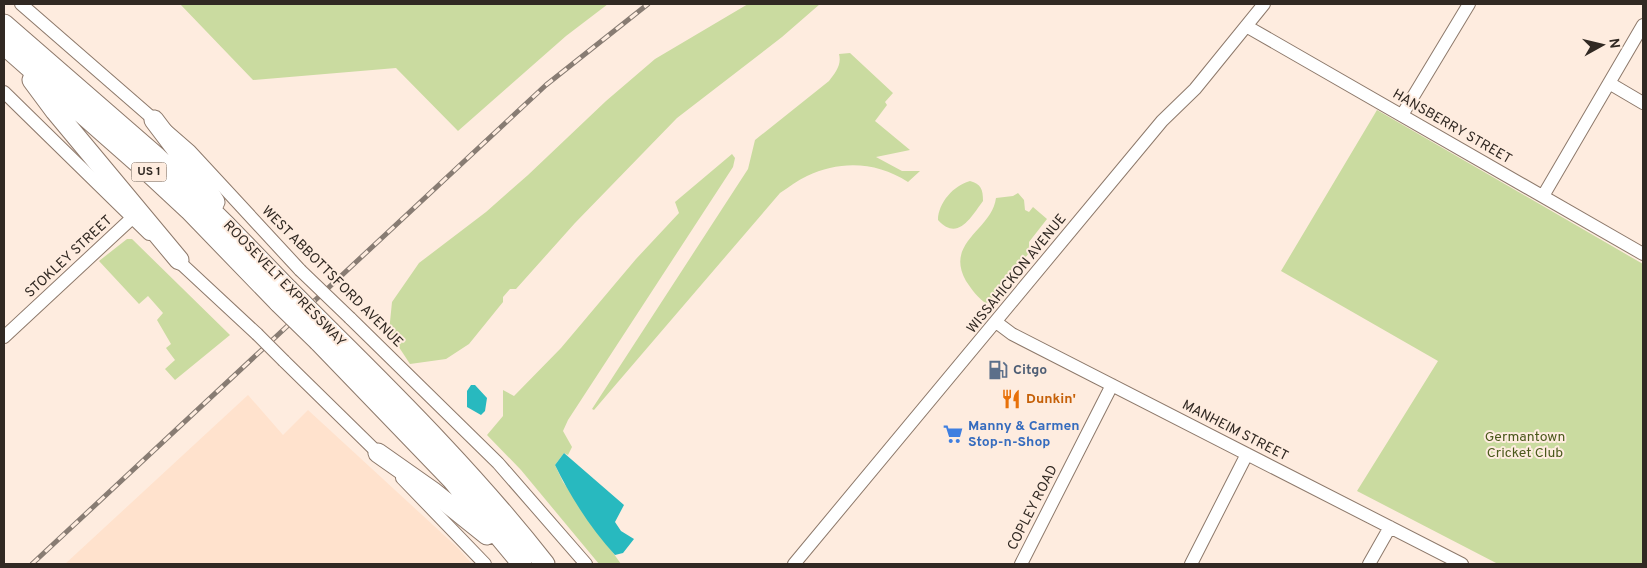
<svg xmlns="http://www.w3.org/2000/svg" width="1647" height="568" font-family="Overpass,sans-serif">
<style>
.built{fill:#ffe2cd}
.green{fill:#cadba0}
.water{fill:#28b9bf}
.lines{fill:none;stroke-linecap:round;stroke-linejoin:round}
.minor-casing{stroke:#8d796b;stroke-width:14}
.highway-casing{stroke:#8d796b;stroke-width:21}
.minor{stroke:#fff;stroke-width:12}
.highway{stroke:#fff;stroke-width:19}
.rail-casing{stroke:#887c73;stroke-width:5}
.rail{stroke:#feecdf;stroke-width:3;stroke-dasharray:9;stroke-linecap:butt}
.minor-bridge-casing{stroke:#8d796b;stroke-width:14;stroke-linecap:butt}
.highway-bridge-casing{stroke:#8d796b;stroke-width:21;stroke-linecap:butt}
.minor-bridge{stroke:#fff;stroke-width:12}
.highway-bridge{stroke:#fff;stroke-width:19}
.labels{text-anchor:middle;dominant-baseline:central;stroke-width:4;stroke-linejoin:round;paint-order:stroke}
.shield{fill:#feecdf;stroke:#6e645b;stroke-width:1}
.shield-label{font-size:12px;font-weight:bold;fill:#312923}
.street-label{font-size:14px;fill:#312923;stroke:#feecdf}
.service-label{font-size:14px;font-weight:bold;fill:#4e5e75;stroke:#feecdf;text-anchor:start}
.food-label{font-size:14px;font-weight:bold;fill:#c56008;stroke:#feecdf;text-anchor:start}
.shop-label{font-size:14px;font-weight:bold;fill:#366cbe;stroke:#feecdf;text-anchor:start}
.park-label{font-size:14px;fill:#4b591c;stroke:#feecdf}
</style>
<rect width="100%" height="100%" fill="#feecdf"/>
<!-- built -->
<path class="built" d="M248 395 283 435 308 410 458 548 472 564H65Z"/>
<!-- green -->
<path class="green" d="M180 4H608L566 36 458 131 396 68 253 80Z
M748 4H820L782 37 677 118 575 223 516 289H510L503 297V302L469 344 446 359 410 364 389 332 392 302 419 263 486 212 528 175 606 101 655 59Z
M850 53 893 93 885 102 887 105 875 121 910 150 876 157 902 171H920L908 182C877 162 841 160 807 176 798 180 789 187 780 193L594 410 592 409 748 169 755 140 829 81C835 73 842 65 839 54Z
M1377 110 1643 264V564H1498L1357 491 1438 361 1281 271Z
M732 154 735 158 733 167 568 420 563 431 572 447 568 455 564 453 555 465 563 482 621 564H599L521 470 487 435 503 416V390L514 396 561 348 636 259 679 213 675 202Z
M970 181C981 184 983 189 983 201 971 217 958 242 938 220 938 203 954 185 970 181Z
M1018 193 1024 200 1025 210 1029 212 1033 207 1047 219 1029 242V253L987 304C978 298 972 290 966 281 944 242 992 230 996 198L1013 196Z
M127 239H132L230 335 175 380 165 369 175 360 166 348 171 344 157 320 163 313 148 296 139 304 99 261Z"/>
<!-- water -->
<path class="water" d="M471 385H475L487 398 485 411 481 415 467 407V391Z
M564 453 624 505 615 522 621 531 634 539 623 553 615 555C591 529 570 496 555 465Z"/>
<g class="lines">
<defs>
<path id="minor" d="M21 4 190 151 300 270
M1246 26 1643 254
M1609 83 1643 103
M4 92 149 234
M1402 115 1469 4
M1543 196 1643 25
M173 256 257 334
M350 318 498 463 586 564
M996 322 1012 334 1462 564
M4 337 131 219
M284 361 383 458
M402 478 485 564
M794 564 1162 121 1195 89 1264 4
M1021 564 1112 385
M1191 564 1247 454
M1369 564 1390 527"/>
<path id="highway" d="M4 24 157 157 227 226 288 289
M4 45 146 170 189 210 279 303
M32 80 55 111 179 260
M154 120 210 194 215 202
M331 332C406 406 480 481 545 564
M318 341 452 480 522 564
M378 453 432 491 487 535"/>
</defs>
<!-- minor casing -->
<use href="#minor" class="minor-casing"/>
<!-- highway casing -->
<use href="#highway" class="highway-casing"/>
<!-- minor -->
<use href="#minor" class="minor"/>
<!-- highway -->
<use href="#highway" class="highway"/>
<defs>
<path id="rail" d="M32 564 546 85 648 4"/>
</defs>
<!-- rail casing -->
<use href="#rail" class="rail-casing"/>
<!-- rail -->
<use href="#rail" class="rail"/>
<defs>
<path id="minor-bridge" d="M300 270 350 318
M257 334 284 361"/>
<path id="highway-bridge" d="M288 289 331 332
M279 303 318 341"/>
</defs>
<!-- minor-bridge casing -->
<use href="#minor-bridge" class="minor-bridge-casing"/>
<!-- highway-bridge casing -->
<use href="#highway-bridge" class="highway-bridge-casing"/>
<!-- minor-bridge -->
<use href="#minor-bridge" class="minor-bridge"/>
<!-- highway-bridge -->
<use href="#highway-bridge" class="highway-bridge"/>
</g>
<!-- icons -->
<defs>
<symbol id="fuel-bare" viewBox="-9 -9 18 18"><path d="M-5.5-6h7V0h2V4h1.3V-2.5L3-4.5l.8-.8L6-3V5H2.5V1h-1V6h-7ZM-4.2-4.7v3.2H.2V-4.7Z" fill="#5c6f8a" stroke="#feecdf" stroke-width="2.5" paint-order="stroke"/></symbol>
<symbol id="restaurant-bare" viewBox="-9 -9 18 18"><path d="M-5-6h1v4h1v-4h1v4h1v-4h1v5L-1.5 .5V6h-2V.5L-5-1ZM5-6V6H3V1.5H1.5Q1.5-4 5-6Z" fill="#e8710a" stroke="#feecdf" stroke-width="2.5" paint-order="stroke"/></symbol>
<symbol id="supermarket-bare" viewBox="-9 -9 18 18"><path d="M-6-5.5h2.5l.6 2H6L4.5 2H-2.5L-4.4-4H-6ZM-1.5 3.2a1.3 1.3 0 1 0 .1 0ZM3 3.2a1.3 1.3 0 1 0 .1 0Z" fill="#3f7fe0" stroke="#feecdf" stroke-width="2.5" paint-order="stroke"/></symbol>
</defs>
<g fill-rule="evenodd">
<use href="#fuel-bare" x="984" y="356" width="28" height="28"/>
<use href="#restaurant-bare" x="997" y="385" width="28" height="28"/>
<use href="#supermarket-bare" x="939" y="420" width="28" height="28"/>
</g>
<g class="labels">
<!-- shield labels -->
<rect class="shield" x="131.5" y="162.5" width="35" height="19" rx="4"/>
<g class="shield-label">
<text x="149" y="172">US 1</text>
</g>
<!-- street labels -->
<g class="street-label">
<text transform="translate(1452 127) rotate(30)">HANSBERRY STREET</text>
<text transform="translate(69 257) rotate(-43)">STOKLEY STREET</text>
<text transform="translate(1017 274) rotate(-51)">WISSAHICKON AVENUE</text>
<text transform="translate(332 277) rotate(45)">WEST ABBOTTSFORD AVENUE</text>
<text transform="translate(284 284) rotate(46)">ROOSEVELT EXPRESSWAY</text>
<text transform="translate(1235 431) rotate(27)">MANHEIM STREET</text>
<text transform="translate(1033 508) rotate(-63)">COPLEY ROAD</text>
</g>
<!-- service labels -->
<g class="service-label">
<text x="1013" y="370">Citgo</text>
</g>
<!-- food labels -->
<g class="food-label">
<text x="1026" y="399">Dunkin'</text>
</g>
<!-- shop labels -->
<g class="shop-label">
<text x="968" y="426">Manny &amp; Carmen<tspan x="968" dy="16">Stop-n-Shop</tspan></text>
</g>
<!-- park labels -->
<g class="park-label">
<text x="1525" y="437">Germantown<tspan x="1525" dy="16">Cricket Club</tspan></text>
</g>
</g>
<!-- border -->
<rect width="1647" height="568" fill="none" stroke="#312923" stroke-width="10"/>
<!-- north arrow -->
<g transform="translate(1602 45) rotate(82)" stroke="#feecdf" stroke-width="4" paint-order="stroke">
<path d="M0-4L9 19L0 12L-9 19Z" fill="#312923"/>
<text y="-8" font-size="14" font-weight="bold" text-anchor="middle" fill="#312923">N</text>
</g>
</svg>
